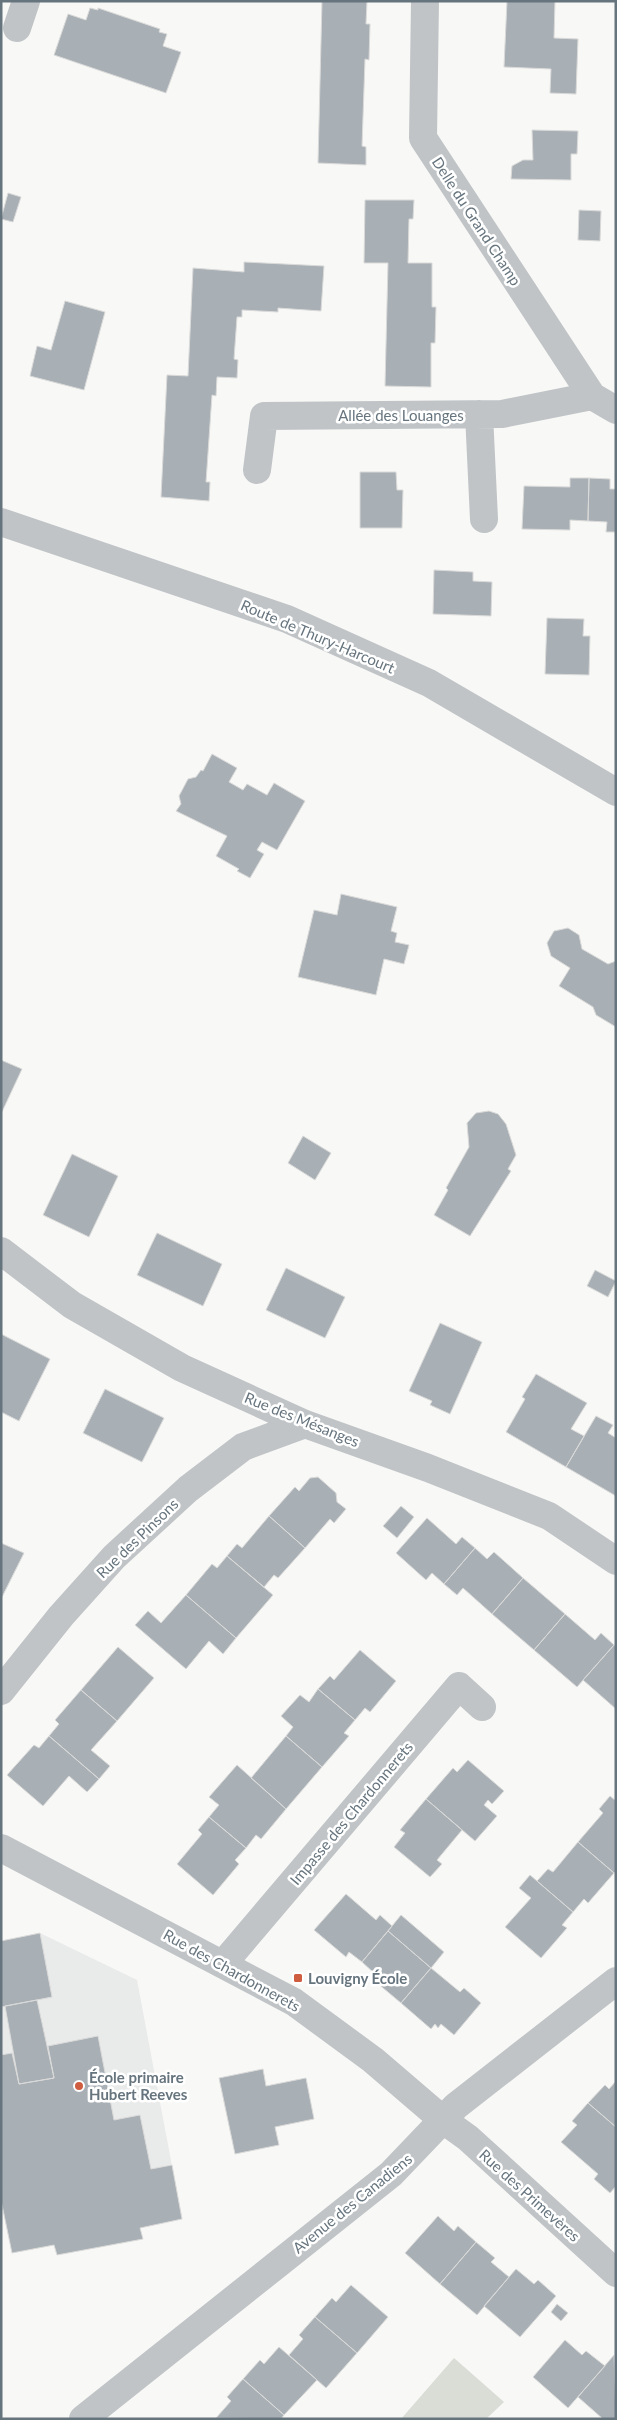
<svg xmlns="http://www.w3.org/2000/svg" width="617" height="2420" font-family="Lato,sans-serif">
<style>
.built{fill:#e9eaea}
.green{fill:#d9ddd6}
.building{fill:#a8afb5;stroke:#dadad9}
.lines{fill:none;stroke-linecap:round;stroke-linejoin:round}
.minor{stroke:#c0c4c7;stroke-width:28}
.tertiary{stroke:#c0c4c7;stroke-width:28}
.poi-dot{fill:#cf5e40;stroke:#fff;stroke-width:2}
.labels{text-anchor:middle;dominant-baseline:central;stroke-width:5;stroke-linejoin:round;paint-order:stroke}
.street-label{font-size:15px;fill:#66747e;stroke:#fff}
.poi-label{font-size:15px;font-weight:bold;fill:#66747e;stroke:#fff;text-anchor:start}
</style>
<rect width="100%" height="100%" fill="#f8f8f6"/>
<!-- built -->
<path class="built" d="M40 1933 137 1980 182 2219 140 2228 143 2239 57 2255 54 2245 1 2200V2007L51 1997Z"/>
<!-- green -->
<path class="green" d="M454 2358 504 2402 486 2419H401Z"/>
<!-- building -->
<path class="building" d="M322 1H367L366 24H370L369 60 365 59 362 146 366 147V165L318 163Z
M507 1H555L554 38 578 39 576 94 550 93 551 69 504 67Z
M90 8 98 10V8L160 29 159 32 167 34 163 46 181 52 166 93 54 55 68 14 86 20Z
M532 130 578 131 577 154H571V180L511 179 512 166 523 160H533Z
M8 193 21 197 13 222 1 219Z
M365 200H414L413 219H409L408 263H432V307H436L435 343H431V387L385 386 388 263H364Z
M579 210 601 211 600 241 578 240Z
M244 262 324 266 321 311 278 308V312L242 310V317H237L234 359 238 360 237 378 217 377 216 396 212 395 206 482H210L209 501 161 497 167 375 188 376 193 268 244 272Z
M65 301 105 312 84 390 30 376 37 346 51 350Z
M360 472H396L397 490H403L402 528H360Z
M570 478H589L588 521 570 520V530L522 529 524 486 570 487Z
M589 478 610 479V489H616V532H606L607 522 588 521Z
M434 570 473 572V581L492 582 491 616 433 614Z
M547 618 584 619 583 636H590L589 675 545 674Z
M212 754 237 768 229 782 243 790 247 784 267 795 274 783 305 801 277 850 262 842 257 850 264 854 250 878 237 871 239 869 216 856 227 836 176 811 181 804 179 796 188 779 196 777 201 770 203 771Z
M341 894 397 907 391 931 397 933 395 942 409 945 404 964 384 959 376 995 298 977 314 910 337 915Z
M568 928 579 935 582 949 608 964 616 961V1027L596 1015 593 1007 559 986 570 968 551 956 547 943 554 931Z
M1 1060 22 1069 1 1114Z
M489 1111 498 1114 506 1124 516 1155 508 1169 511 1171 470 1236 434 1215 448 1190 446 1188 469 1147 467 1123 476 1113Z
M303 1136 331 1153 315 1180 288 1163Z
M72 1154 118 1176 89 1237 43 1215Z
M157 1233 222 1264 203 1306 137 1275Z
M286 1268 345 1297 325 1338 266 1310Z
M595 1270 616 1281 608 1297 587 1286Z
M440 1323 482 1342 450 1414 430 1405 432 1401 409 1391Z
M1 1334 50 1359 19 1421 1 1412Z
M536 1374 587 1403 571 1429 584 1436 566 1467 506 1432 525 1399 522 1397Z
M105 1389 164 1418 142 1462 83 1433Z
M596 1416 613 1425 608 1433 616 1438V1496L566 1467Z
M318 1477 336 1493 337 1502 346 1509 334 1523 330 1519 305 1548 269 1516 295 1487 299 1491 310 1478Z
M401 1506 414 1517 397 1538 383 1526Z
M269 1516 305 1548 278 1578 274 1575 264 1587 227 1556 237 1544 242 1548Z
M427 1518 456 1544 462 1537 475 1548 444 1584 432 1573 426 1580 396 1553Z
M1 1543 24 1553 1 1599Z
M475 1548 487 1559 494 1552 523 1578 492 1614 463 1588 457 1595 444 1584Z
M227 1556 273 1595 236 1638 186 1595 212 1564 217 1568Z
M523 1578 565 1614 534 1650 492 1614Z
M186 1595 236 1638 223 1654 209 1641 186 1669 135 1625 148 1611 161 1623Z
M565 1614 595 1640 601 1633 614 1645 577 1687 534 1650Z
M614 1645 616 1646V1709L583 1680Z
M118 1647 154 1678 117 1721 81 1690Z
M360 1650 396 1681 370 1712 365 1708 355 1720 318 1689 330 1676 334 1680Z
M318 1689 355 1720 344 1733 349 1736 322 1767 286 1736 293 1727 281 1716 300 1695 309 1702Z
M81 1690 117 1721 91 1750 110 1766 99 1779 49 1736 59 1724 55 1720Z
M49 1736 99 1779 87 1792 69 1776 43 1806 7 1775 34 1745 39 1748Z
M286 1736 322 1767 286 1809 251 1778Z
M468 1760 504 1791 492 1804 488 1800 484 1805 497 1816 475 1841 426 1799 453 1768 457 1772Z
M237 1765 286 1809 261 1839 256 1835 246 1848 209 1817 219 1805 209 1797Z
M610 1796 616 1801V1871L614 1873 578 1842 603 1813 599 1809Z
M426 1799 462 1830 437 1860 442 1864 430 1877 394 1847 405 1833 400 1830Z
M209 1817 246 1848 235 1860 239 1864 213 1895 177 1864 202 1834 198 1830Z
M578 1842 614 1873 588 1903 584 1899 573 1912 537 1881 548 1869 553 1872Z
M530 1875 573 1912 562 1925 567 1928 541 1958 505 1927 531 1898 519 1888Z
M346 1894 376 1920 380 1915 392 1926 362 1962 349 1952 346 1957 314 1930Z
M401 1915 444 1952 431 1968 388 1931Z
M388 1931 431 1968 401 2003 370 1977 374 1973 362 1962Z
M40 1933 52 1997 1 2007V1941Z
M431 1968 460 1992 464 1988 481 2003 454 2035 441 2024 438 2028 435 2024 431 2029 401 2003Z
M37 2000 54 2078 19 2084 5 2006Z
M98 2036 114 2120 140 2115 151 2169 172 2165 182 2219 140 2228 143 2239 57 2255 54 2245 12 2253 1 2200V2055L12 2053 19 2084 54 2078 48 2046Z
M263 2069 266 2086 306 2078 314 2119 275 2127 279 2145 235 2154 219 2078Z
M616 2081V2127L588 2103 605 2085 609 2089Z
M588 2103 616 2127V2186L610 2193 594 2179 598 2174 561 2142 577 2125 572 2121Z
M438 2216 454 2231 458 2226 476 2242 440 2284 405 2253Z
M476 2242 495 2258 491 2262 509 2277 477 2315 440 2284Z
M516 2269 534 2284 538 2280 556 2296 520 2337 484 2306Z
M351 2285 388 2317 357 2353 315 2317 332 2298 336 2302Z
M557 2304 568 2313 561 2321 551 2312Z
M315 2317 357 2353 326 2388 289 2355 303 2339 299 2335Z
M565 2340 582 2355 586 2351 605 2366 568 2408 533 2377Z
M279 2347 317 2380 284 2415 243 2379 260 2360 264 2364Z
M614 2355 616 2419H603L578 2397Z
M243 2379 284 2415 281 2419 216 2418 231 2401 227 2397Z"/>
<g class="lines">
<!-- minor -->
<path class="minor" d="M425 1 423 138 592 396 616 410
M17 28 26 1
M479 414 484 519
M257 470 264 416 502 414 592 396
M1 1251 72 1305 182 1368 305 1424 428 1468 549 1516 616 1561
M1 1691 61 1616 114 1557 188 1489 243 1447 305 1424
M1 1848 294 2002 373 2060 443 2120 468 2138 616 2273
M223 1964 459 1686 482 1707"/>
<!-- tertiary -->
<path class="tertiary" d="M1 522 287 619 429 683 616 792
M83 2419 391 2174 456 2106 616 1981"/>
</g>
<!-- markers -->
<g class="poi-dot">
<rect x="293" y="1973" width="10" height="10" rx="2.5"/>
<circle cx="79" cy="2086" r="5"/>
</g>
<g class="labels">
<!-- street labels -->
<g class="street-label">
<text transform="translate(477 221) rotate(57)">Delle du Grand Champ</text>
<text x="401" y="415">Allée des Louanges</text>
<text transform="translate(318 636) rotate(23)">Route de Thury-Harcourt</text>
<text transform="translate(302 1419) rotate(22)">Rue des Mésanges</text>
<text transform="translate(137 1538) rotate(-44)">Rue des Pinsons</text>
<text transform="translate(351 1813) rotate(-50)">Impasse des Chardonnerets</text>
<text transform="translate(232 1970) rotate(29)">Rue des Chardonnerets</text>
<text transform="translate(530 2195) rotate(42)">Rue des Primevères</text>
<text transform="translate(352 2203) rotate(-39)">Avenue des Canadiens</text>
</g>
<!-- poi labels -->
<g class="poi-label">
<text x="308" y="1978">Louvigny École</text>
<text x="89" y="2077">École primaire<tspan x="89" dy="17">Hubert Reeves</tspan></text>
</g>
</g>
<!-- border -->
<rect width="617" height="2420" fill="none" stroke="#66747e" stroke-width="5"/>
</svg>
